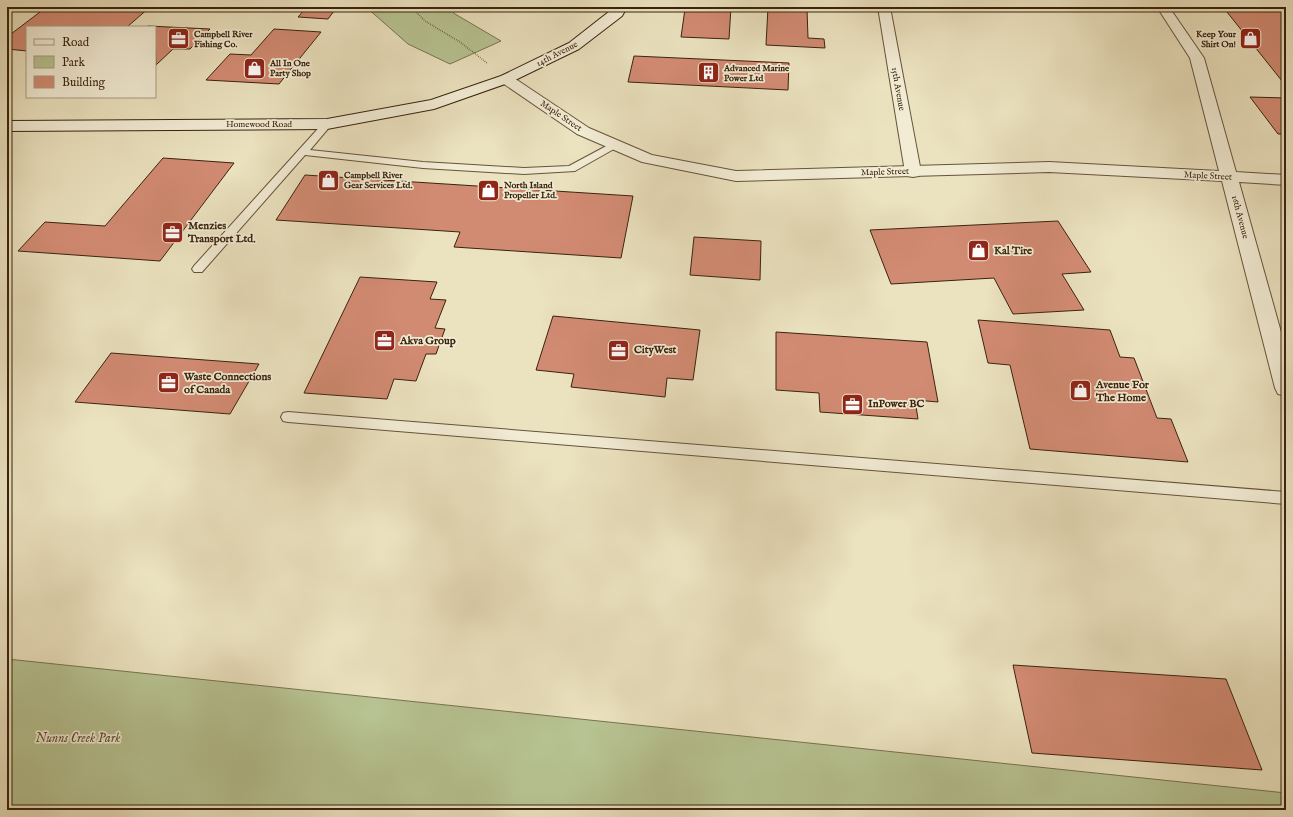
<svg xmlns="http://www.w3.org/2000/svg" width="1293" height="817" font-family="'IM FELL English',serif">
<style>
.green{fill:#b7c392;stroke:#787350}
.building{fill:#d28b73;stroke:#39230d}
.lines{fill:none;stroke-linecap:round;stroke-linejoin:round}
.service-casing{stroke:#66533a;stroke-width:2}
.minor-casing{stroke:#66533a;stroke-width:2}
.tertiary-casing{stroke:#66533a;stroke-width:2}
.secondary-casing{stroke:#39230d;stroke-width:2}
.path{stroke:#39230d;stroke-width:1.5;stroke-dasharray:0.5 1.5;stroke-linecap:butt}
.service{fill:#f2ecd5;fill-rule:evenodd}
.minor{fill:#f2ecd5;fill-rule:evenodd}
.tertiary{fill:#f2ecd5;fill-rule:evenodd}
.secondary{fill:#f2ecd5;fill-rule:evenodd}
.labels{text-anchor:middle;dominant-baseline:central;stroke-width:3.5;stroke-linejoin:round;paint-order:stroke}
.far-poi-label{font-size:9px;font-weight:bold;fill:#39230d;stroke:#f2ecd5;text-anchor:start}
.far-street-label{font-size:9px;fill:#39230d;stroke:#f2ecd5}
.poi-label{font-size:11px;font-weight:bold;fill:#39230d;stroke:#f2ecd5;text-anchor:start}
.near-park-label{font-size:13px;font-style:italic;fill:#584b2e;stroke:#f2ecd5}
</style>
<rect width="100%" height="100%" fill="#ebe2bf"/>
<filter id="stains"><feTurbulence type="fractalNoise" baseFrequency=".005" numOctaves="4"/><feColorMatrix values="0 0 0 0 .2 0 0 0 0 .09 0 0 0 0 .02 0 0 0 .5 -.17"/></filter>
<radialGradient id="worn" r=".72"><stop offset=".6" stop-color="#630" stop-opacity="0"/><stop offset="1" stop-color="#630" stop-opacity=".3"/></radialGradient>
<!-- green -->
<path class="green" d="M366 7H448L455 14 501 41 450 64 408 44Z
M7 659 1286 793V810H7Z"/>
<!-- building -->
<path class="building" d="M40 7H150L127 27H27V51L7 49V37L40 12 35 11Z
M257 7H337L328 19 298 17 305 9Z
M696 7H731L729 39 681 37 685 9H696Z
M768 7 807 9 808 38 824 39 825 48 766 45Z
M1030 7H1054L1056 11 1031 9Z
M1223 7H1281L1286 12V86Z
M148 26 210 29 190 49H173L156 65 155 27H146Z
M274 29 321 32 279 84 206 80 230 54 251 55Z
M634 56 789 63 788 90 628 82Z
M1250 97 1286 98V134H1278Z
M163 158 234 163 160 261 18 251 45 222 105 226Z
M305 175 633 196 621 258 454 247 460 232 276 220Z
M1058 221 1091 272 1062 274 1084 310 1013 314 994 278 891 284 870 230Z
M694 237 761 241 760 280 690 275Z
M360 277 437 282 430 299 446 300 435 328 445 329 436 354H426L416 381 394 379 387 399 304 393Z
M553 316 700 330 693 380 667 378 665 397 571 387 574 374 536 370Z
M978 320 1110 330 1120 357 1134 358 1157 418 1171 419 1188 462 1030 449 1010 365 988 363Z
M776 332 927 342 938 402 915 400 918 419 820 412 819 393 776 390Z
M111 353 259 364 230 414 75 402Z
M1013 665 1226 679 1262 770 1032 753Z"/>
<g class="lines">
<defs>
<path id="service" d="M327 121 332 124 310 150 423 162 524 168 569 166 612 143 616 142 621 145 575 171 524 174 423 168 305 155 202 272H194L192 269 194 266 324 122Z
M288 412 1286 492V504L288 422 283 421 281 417 283 413Z"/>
<path id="minor" d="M878 7H890L921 172 919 176 913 177 907 176 905 172Z"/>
<path id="tertiary" d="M1157 7H1169L1204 58 1236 172 1286 175V185L1239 182 1286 350V396L1278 394 1275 388 1222 181 1049 172 736 181 642 162 577 134 501 82 499 79 501 76 506 75 511 76 589 128 652 155 736 171 1049 162 1219 171 1190 58Z"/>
<path id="secondary" d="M615 7H627L622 16 579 49 511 82 434 109 327 129 7 131V121L327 119 431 100 501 76 569 43Z"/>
</defs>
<!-- service casing -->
<use href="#service" class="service-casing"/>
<!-- minor casing -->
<use href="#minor" class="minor-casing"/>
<!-- tertiary casing -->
<use href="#tertiary" class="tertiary-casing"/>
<!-- secondary casing -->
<use href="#secondary" class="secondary-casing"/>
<!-- path -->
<path class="path" d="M411 7 425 21 460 42 487 63"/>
<!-- service -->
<use href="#service" class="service"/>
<!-- minor -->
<use href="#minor" class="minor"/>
<!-- tertiary -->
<use href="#tertiary" class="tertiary"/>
<!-- secondary -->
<use href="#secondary" class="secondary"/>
</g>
<!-- icons -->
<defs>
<symbol id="office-square" viewBox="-11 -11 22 22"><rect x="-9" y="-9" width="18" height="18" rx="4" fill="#8f2418" stroke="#f2ecd5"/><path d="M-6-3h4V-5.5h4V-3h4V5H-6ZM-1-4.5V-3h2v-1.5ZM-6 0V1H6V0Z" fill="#fff"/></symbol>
<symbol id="shop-square" viewBox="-11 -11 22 22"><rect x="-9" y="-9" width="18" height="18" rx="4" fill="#8f2418" stroke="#f2ecd5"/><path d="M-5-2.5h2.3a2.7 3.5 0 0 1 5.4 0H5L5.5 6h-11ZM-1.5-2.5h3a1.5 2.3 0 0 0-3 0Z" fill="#fff"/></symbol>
<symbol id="building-square" viewBox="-11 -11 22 22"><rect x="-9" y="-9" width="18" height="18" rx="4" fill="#8f2418" stroke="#f2ecd5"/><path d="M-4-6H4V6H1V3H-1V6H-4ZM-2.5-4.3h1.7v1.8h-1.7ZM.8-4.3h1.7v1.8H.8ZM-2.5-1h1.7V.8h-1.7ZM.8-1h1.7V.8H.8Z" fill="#fff"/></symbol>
</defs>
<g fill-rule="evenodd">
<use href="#office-square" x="166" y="26" width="25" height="25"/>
<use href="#shop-square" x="1238" y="26" width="25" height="25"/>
<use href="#shop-square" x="242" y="56" width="25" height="25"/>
<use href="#building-square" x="696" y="60" width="25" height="25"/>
<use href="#shop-square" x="316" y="168" width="25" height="25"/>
<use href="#shop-square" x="476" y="178" width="25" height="25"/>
<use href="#office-square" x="160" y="220" width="25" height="25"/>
<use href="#shop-square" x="966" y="238" width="25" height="25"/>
<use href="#office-square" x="372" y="328" width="25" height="25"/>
<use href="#office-square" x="606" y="338" width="25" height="25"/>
<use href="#office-square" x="156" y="370" width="25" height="25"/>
<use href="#shop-square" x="1068" y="378" width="25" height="25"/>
<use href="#office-square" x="840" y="392" width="25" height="25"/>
</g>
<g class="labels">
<!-- far-poi labels -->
<g class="far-poi-label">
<text x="194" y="34">Campbell River<tspan x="194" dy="10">Fishing Co.</tspan></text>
<text x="1236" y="34" text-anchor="end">Keep Your<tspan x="1236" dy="10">Shirt On!</tspan></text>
<text x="270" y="63">All In One<tspan x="270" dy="10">Party Shop</tspan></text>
<text x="724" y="68">Advanced Marine<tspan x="724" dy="10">Power Ltd</tspan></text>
<text x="344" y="175">Campbell River<tspan x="344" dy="10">Gear Services Ltd.</tspan></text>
<text x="504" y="185">North Island<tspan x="504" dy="10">Propeller Ltd.</tspan></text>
</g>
<!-- far-street labels -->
<g class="far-street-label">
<text transform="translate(557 54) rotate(-27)">14th Avenue</text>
<text transform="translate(898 89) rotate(80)">15th Avenue</text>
<text transform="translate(561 116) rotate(34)">Maple Street</text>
<text x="259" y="124">Homewood Road</text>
<text transform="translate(885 172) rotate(-2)">Maple Street</text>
<text transform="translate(1208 176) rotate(3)">Maple Street</text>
<text transform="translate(1240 217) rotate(75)">16th Avenue</text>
</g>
<!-- poi labels -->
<g class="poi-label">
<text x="188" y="226">Menzies<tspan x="188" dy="13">Transport Ltd.</tspan></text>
<text x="994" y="251">Kal Tire</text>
<text x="400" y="341">Akva Group</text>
<text x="634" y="350">CityWest</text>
<text x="184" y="377">Waste Connections<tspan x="184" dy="13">of Canada</tspan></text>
<text x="1096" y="385">Avenue For<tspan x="1096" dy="13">The Home</tspan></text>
<text x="868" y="404">InPower BC</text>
</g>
<!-- near-park labels -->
<g class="near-park-label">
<text x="78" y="738">Nunns Creek Park</text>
</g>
</g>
<!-- margin -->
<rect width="1293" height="817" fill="none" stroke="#ebe2bf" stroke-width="24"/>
<rect x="8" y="8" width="1277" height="801" fill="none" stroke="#39230d" stroke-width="2"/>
<rect x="12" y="12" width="1269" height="793" fill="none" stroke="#39230d"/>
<!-- legend -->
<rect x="26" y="26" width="130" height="72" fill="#f2ecd5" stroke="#a89c85"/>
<rect x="34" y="39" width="20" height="6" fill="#f2ecd5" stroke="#a89c85"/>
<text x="62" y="46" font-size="12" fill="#39230d">Road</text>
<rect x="34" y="56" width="20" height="12" fill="#b7c392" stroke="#a89c85"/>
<text x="62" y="66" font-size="12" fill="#39230d">Park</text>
<rect x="34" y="76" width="20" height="12" fill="#d28b73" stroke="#a89c85"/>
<text x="62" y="86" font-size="12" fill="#39230d">Building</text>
<rect width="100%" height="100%" filter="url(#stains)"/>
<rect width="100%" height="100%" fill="url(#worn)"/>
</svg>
